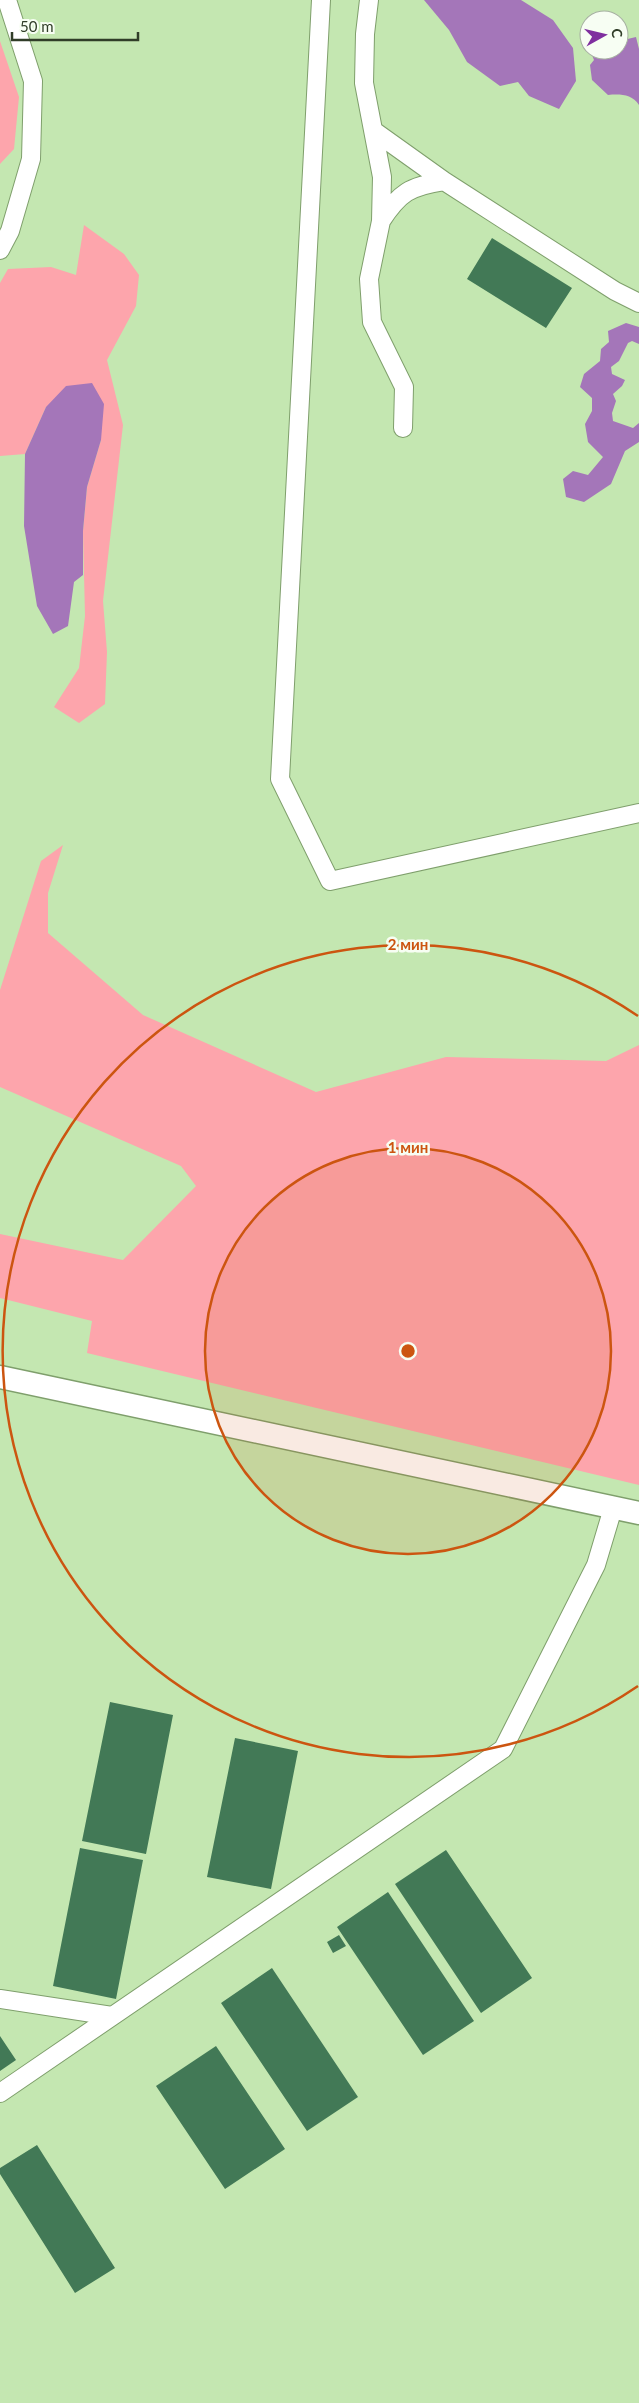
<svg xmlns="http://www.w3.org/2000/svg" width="639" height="2403" font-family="Lato,sans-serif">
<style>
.green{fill:#fda5ac}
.water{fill:#a476b9}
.building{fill:#427956}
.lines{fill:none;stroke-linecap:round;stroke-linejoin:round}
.minor-casing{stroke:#7f9f6c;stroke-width:20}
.major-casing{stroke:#7f9f6c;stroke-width:25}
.minor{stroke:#fff;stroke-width:18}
.major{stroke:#fff;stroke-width:22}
.ring{fill:none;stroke:#cc5510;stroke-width:2.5}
.centre{fill:#cc5510;stroke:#f7fef3;stroke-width:2.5}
.ring-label{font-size:15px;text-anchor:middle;font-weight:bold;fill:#cc5510;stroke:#f7fef3;stroke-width:5;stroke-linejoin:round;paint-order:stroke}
</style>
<rect width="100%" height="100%" fill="#c4e7b1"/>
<!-- green -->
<path class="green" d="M0 41 19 97 14 149 0 164Z
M84 225 124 254 139 275 136 306 107 360 123 425 103 601 107 652 105 704 79 723 54 707 79 668 85 616 83 531 87 487 101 440 46 407 25 454 0 456V283L8 269 51 267 76 275Z
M63 845 48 893V933L143 1015 316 1092 446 1057 606 1061 639 1045V1485L87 1353 92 1321 0 1298V1234L123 1260 196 1186 181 1166 0 1087V990L41 861Z"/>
<!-- water -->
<path class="water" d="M424 0H521L553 20 573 48 576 81 559 109 529 96 518 82 500 86 467 62 449 30Z
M636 37 639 49V105C632 94 620 94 608 95L592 80 590 65 594 60 590 50H619V41Z
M626 323 639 327V344L632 341 628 343 619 361 611 367 612 374 625 380 622 386 613 394 616 401 612 413 613 421 633 428 639 423V442L625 451 611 484 584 502 566 497 563 479 573 471 588 475 603 457 588 442 585 424 592 411V398L580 387 584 374 600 361 601 349 609 342 608 331Z
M92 383 104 404 101 440 87 487 83 531V575L74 582 68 626 53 634 37 606 24 526 25 454 46 407 66 386Z"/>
<!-- building -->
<path class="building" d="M492 238 572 288 546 328 467 279Z
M110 1702 173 1715 146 1854 82 1841Z
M235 1738 298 1751 271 1889 207 1877Z
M80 1848 143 1860 116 1999 53 1986Z
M446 1850 532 1978 481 2013 395 1884Z
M388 1892 474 2021 423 2055 337 1927Z
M339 1935 346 1946 333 1953 327 1942Z
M272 1968 358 2097 307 2131 221 2003Z
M0 2036 16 2060 0 2071Z
M216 2046 285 2149 225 2189 156 2086Z
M37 2145 115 2268 75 2293 0 2174V2168Z"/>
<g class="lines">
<defs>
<path id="minor" d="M321 0 280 779 330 881 639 813
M369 0 365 34 364 83 382 177 381 221 369 279 372 322 404 387 403 428
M374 131 444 181 615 291 639 303
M381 221C399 193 410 186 444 181
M0 250 10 231 31 159 33 81 7 0
M0 1999 112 2016
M0 2093 503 1749 596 1565 613 1508"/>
<path id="major" d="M0 1377 639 1513"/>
</defs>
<!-- minor casing -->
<use href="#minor" class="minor-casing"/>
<!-- major casing -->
<use href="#major" class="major-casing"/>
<!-- minor -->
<use href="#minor" class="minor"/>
<!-- major -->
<use href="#major" class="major"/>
</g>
<!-- distance rings -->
<circle cx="408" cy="1351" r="203" fill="#cc5510" fill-opacity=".12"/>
<g class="ring">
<circle cx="408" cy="1351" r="203"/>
<path d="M638 1686A406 406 0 1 1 638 1016"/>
</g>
<circle cx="408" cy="1351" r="8" class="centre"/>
<g class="ring-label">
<text x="408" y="950">2 мин</text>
<text x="408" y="1153">1 мин</text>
</g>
<!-- north arrow -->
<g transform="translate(604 35) rotate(82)"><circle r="24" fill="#f7fef3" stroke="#a7b1a2"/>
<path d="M0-4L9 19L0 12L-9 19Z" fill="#7f2f9f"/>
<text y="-8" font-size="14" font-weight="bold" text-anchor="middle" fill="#303d28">С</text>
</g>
<!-- scale -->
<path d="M12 32v8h126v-8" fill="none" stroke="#303d28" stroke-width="2.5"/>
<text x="20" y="32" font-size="15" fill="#303d28" stroke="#f7fef3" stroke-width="4" paint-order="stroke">50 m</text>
</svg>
